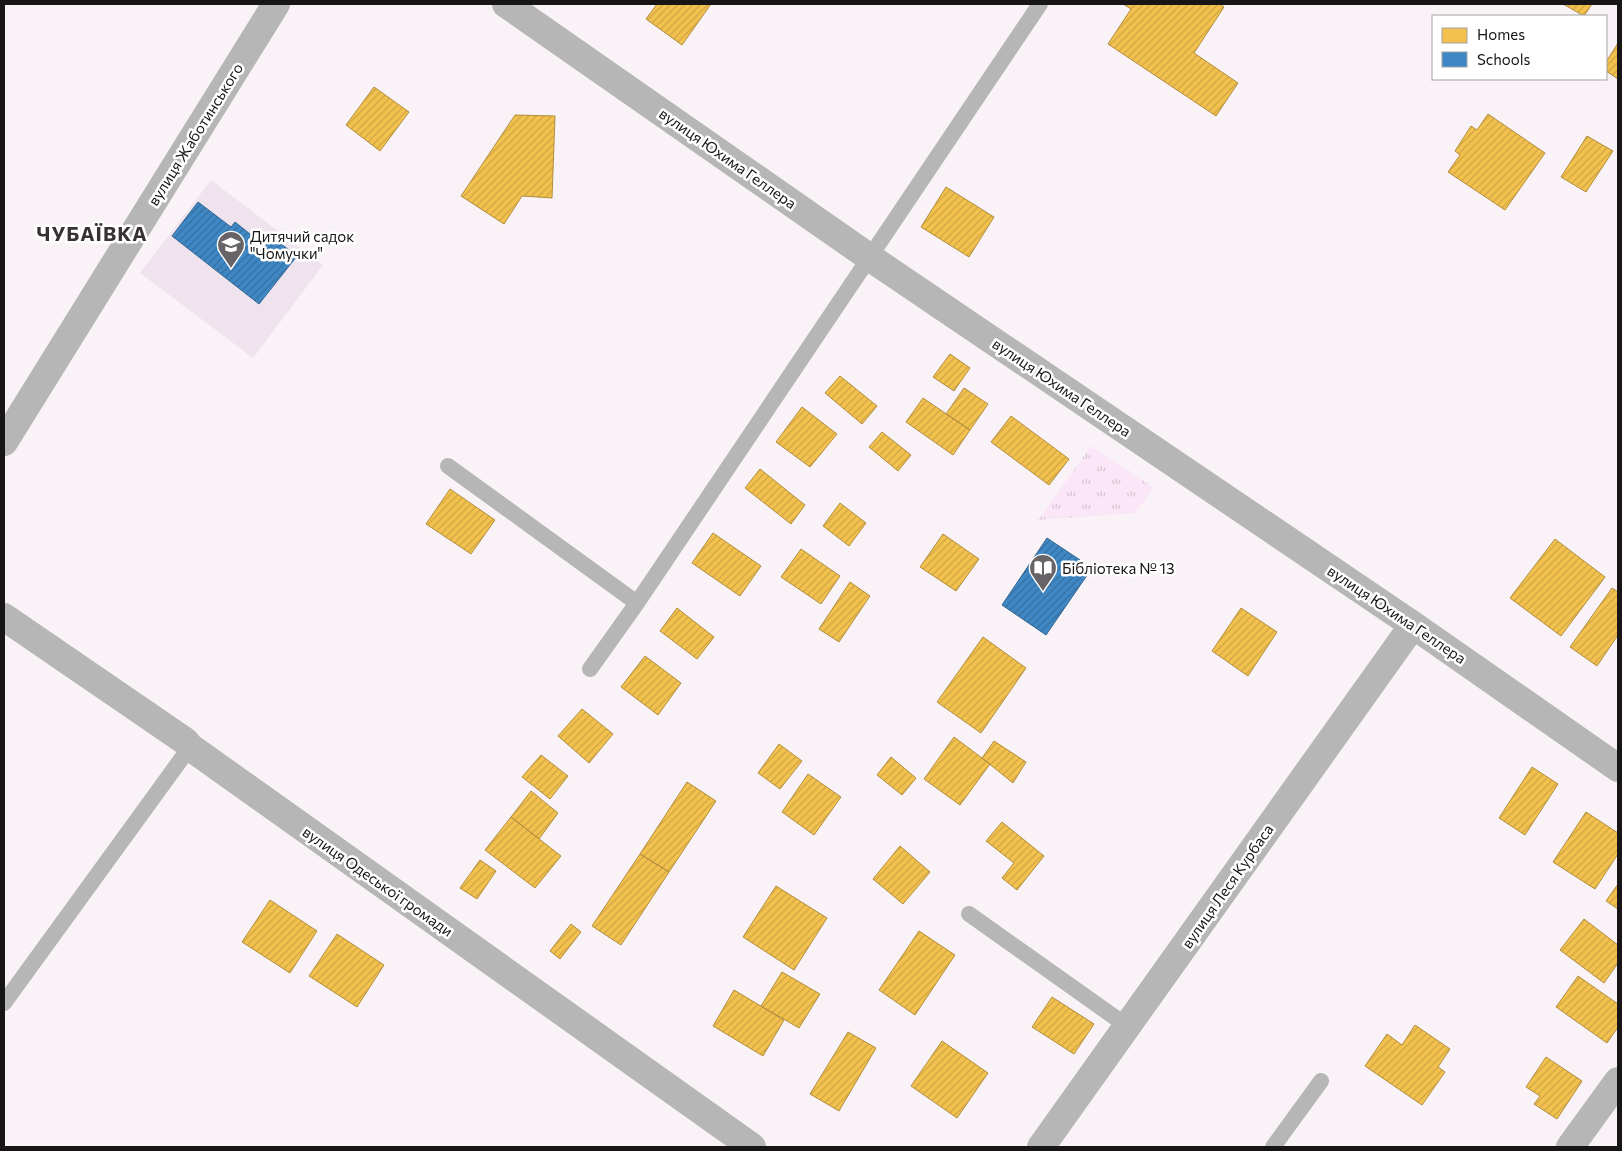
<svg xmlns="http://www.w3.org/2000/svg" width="1622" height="1151" font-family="Commissioner,sans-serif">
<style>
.built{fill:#efe3ed}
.park{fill:url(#park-tufts)}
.homes{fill:url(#homes-hatch);stroke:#b18d3e}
.schools{fill:url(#schools-hatch);stroke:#336691}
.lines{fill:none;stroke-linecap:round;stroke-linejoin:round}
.service{stroke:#b7b6b6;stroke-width:16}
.minor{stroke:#b7b6b6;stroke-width:28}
.labels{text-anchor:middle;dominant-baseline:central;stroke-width:5;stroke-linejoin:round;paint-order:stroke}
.street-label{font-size:15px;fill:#181517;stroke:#fff}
.poi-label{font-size:15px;fill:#181517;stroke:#fff;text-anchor:start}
.district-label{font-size:20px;font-weight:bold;letter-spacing:1px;fill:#373035;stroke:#fff}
</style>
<defs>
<pattern id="park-tufts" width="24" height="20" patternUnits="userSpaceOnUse" patternTransform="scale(1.25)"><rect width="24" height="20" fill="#fae6f6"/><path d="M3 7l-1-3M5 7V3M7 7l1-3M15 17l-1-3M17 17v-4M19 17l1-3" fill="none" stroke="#d6c4d2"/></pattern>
<pattern id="homes-hatch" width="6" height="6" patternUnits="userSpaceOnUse" patternTransform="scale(1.25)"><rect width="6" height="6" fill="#f2c14e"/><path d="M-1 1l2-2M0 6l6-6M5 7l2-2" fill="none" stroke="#cfa543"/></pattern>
<pattern id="schools-hatch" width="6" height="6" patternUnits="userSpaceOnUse" patternTransform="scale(1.25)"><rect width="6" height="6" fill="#3f88c5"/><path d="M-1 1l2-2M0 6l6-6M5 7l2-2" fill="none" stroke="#346e9f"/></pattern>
</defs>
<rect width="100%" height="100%" fill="#f9f3f8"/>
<!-- built -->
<path class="built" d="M211 180 323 265 253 358 140 273Z"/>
<!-- park -->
<path class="park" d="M1091 446 1154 488 1135 513 1038 520Z"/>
<!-- homes -->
<path class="homes" d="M657 4H711L682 45 646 19Z
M1123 4H1220L1224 7 1194 53 1238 83 1216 116 1108 44 1131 9Z
M1563 4H1592L1584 16Z
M1618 43V79L1606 71V62Z
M374 87 409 112 380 151 346 125Z
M1488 114 1545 153 1505 210 1448 172 1460 155 1455 151 1471 126 1477 130Z
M515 115 555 116 552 198 522 196 504 224 461 196Z
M1587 136 1613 151 1586 192 1561 177Z
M946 187 994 217 969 257 921 227Z
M950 354 970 368 954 391 933 377Z
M840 376 877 406 862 424 825 393Z
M964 388 988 404 970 430 946 414Z
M923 398 970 430 953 455 906 422Z
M802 407 837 434 810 467 776 442Z
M1011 416 1069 459 1049 485 991 442Z
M882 432 911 455 898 471 869 447Z
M760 469 805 505 791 524 745 488Z
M450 489 495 520 471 554 426 524Z
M840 503 866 523 849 546 823 526Z
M713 533 761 566 740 596 692 563Z
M943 534 979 559 956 591 920 567Z
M1555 539 1605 577 1561 636 1510 598Z
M801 549 840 576 821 604 781 577Z
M850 582 870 596 839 642 819 629Z
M1612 588 1618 592V635L1597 666 1570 647Z
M677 608 714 637 697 659 660 631Z
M1241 608 1277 632 1248 676 1212 651Z
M983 637 1026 668 981 733 937 702Z
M645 656 681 683 658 715 621 687Z
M582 709 613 734 589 763 558 736Z
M954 737 990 764 960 805 924 779Z
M994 741 1026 762 1013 783 982 758Z
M779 744 802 761 780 789 758 773Z
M541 755 568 776 550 799 522 777Z
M891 757 916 778 902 795 877 775Z
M1532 767 1558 784 1525 835 1499 818Z
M808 774 841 797 814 835 782 812Z
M687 782 716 801 669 872 640 854Z
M531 791 558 813 539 839 511 817Z
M1586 812 1618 833V854L1595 889 1553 862Z
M511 817 561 856 535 888 485 850Z
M1002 822 1044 856 1017 890 1002 878 1014 863 986 841Z
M900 846 930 872 903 904 873 879Z
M640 854 669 872 621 945 592 926Z
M480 860 496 871 477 899 460 888Z
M1618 884V909L1606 901Z
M776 886 827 918 794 970 743 937Z
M270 900 317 931 290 973 242 942Z
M1584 919 1618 945V963L1604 983 1560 950Z
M571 924 581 932 560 959 550 951Z
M919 931 955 955 915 1015 879 990Z
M337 934 384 965 357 1007 309 976Z
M782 972 820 994 799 1028 761 1006Z
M1578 976 1618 1004V1027L1607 1043 1556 1007Z
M734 990 784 1020 763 1056 713 1026Z
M1052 997 1094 1024 1074 1054 1032 1027Z
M1415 1025 1450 1049 1438 1067 1445 1072 1422 1105 1365 1066 1387 1034 1402 1045Z
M848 1032 876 1048 839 1111 810 1094Z
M942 1041 988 1073 957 1118 911 1086Z
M1546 1057 1582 1081 1557 1119 1534 1104 1540 1096 1526 1087Z"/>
<!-- schools -->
<path class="schools" d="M198 202 231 227 235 222 255 238 251 243 262 251 272 237 297 256 259 304 172 236Z
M1047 538 1092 568 1046 635 1002 605Z"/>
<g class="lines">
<!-- service -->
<path class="service" d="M448 466 637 603 1040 4
M590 669 637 603
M969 914 1127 1026
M4 1003 190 747
M1273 1147 1321 1081"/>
<!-- minor -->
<path class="minor" d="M506 4 869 257 1413 625 1618 768
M4 442 276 4
M4 617 185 741 190 747 752 1147
M1041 1147 1413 625
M1570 1147 1618 1081"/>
</g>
<!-- icons -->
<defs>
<symbol id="school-pin" viewBox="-11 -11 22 30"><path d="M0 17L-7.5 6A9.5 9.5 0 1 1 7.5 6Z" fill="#676366" stroke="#fff"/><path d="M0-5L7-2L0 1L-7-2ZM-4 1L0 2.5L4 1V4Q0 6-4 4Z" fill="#fff"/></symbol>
<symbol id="library-pin" viewBox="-11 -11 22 30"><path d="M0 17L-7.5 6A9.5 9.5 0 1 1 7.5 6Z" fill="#676366" stroke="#fff"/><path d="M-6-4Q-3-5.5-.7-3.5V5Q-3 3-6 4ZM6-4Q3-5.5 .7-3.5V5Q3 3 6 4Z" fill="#fff"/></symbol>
</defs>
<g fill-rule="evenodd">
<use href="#school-pin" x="215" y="229" width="32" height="43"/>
<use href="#library-pin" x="1027" y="552" width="32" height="43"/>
</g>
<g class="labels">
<!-- street labels -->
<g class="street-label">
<text transform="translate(195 134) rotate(-58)">вулиця Жаботинського</text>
<text transform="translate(728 158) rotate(35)">вулиця Юхима Геллера</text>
<text transform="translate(1062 387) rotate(34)">вулиця Юхима Геллера</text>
<text transform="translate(1397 614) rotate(34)">вулиця Юхима Геллера</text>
<text transform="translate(378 881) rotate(35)">вулиця Одеської громади</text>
<text transform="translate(1227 886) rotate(-55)">вулиця Леся Курбаса</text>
</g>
<!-- poi labels -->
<g class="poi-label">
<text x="250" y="236">Дитячий садок<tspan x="250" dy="17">"Чомучки"</tspan></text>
<text x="1062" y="568">Бібліотека № 13</text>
</g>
<!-- district labels -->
<g class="district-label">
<text x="92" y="233">ЧУБАЇВКА</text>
</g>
</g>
<!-- border -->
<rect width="1622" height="1151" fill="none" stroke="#181517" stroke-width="10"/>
<!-- legend -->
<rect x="1432" y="15" width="175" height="65" fill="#ffffff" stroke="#a3a1a2"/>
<rect x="1442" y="28" width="25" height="15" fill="#f2c14e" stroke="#a3a1a2"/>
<text x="1477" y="40" font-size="15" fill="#181517">Homes</text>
<rect x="1442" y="52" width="25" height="15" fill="#3f88c5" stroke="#a3a1a2"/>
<text x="1477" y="65" font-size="15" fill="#181517">Schools</text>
</svg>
